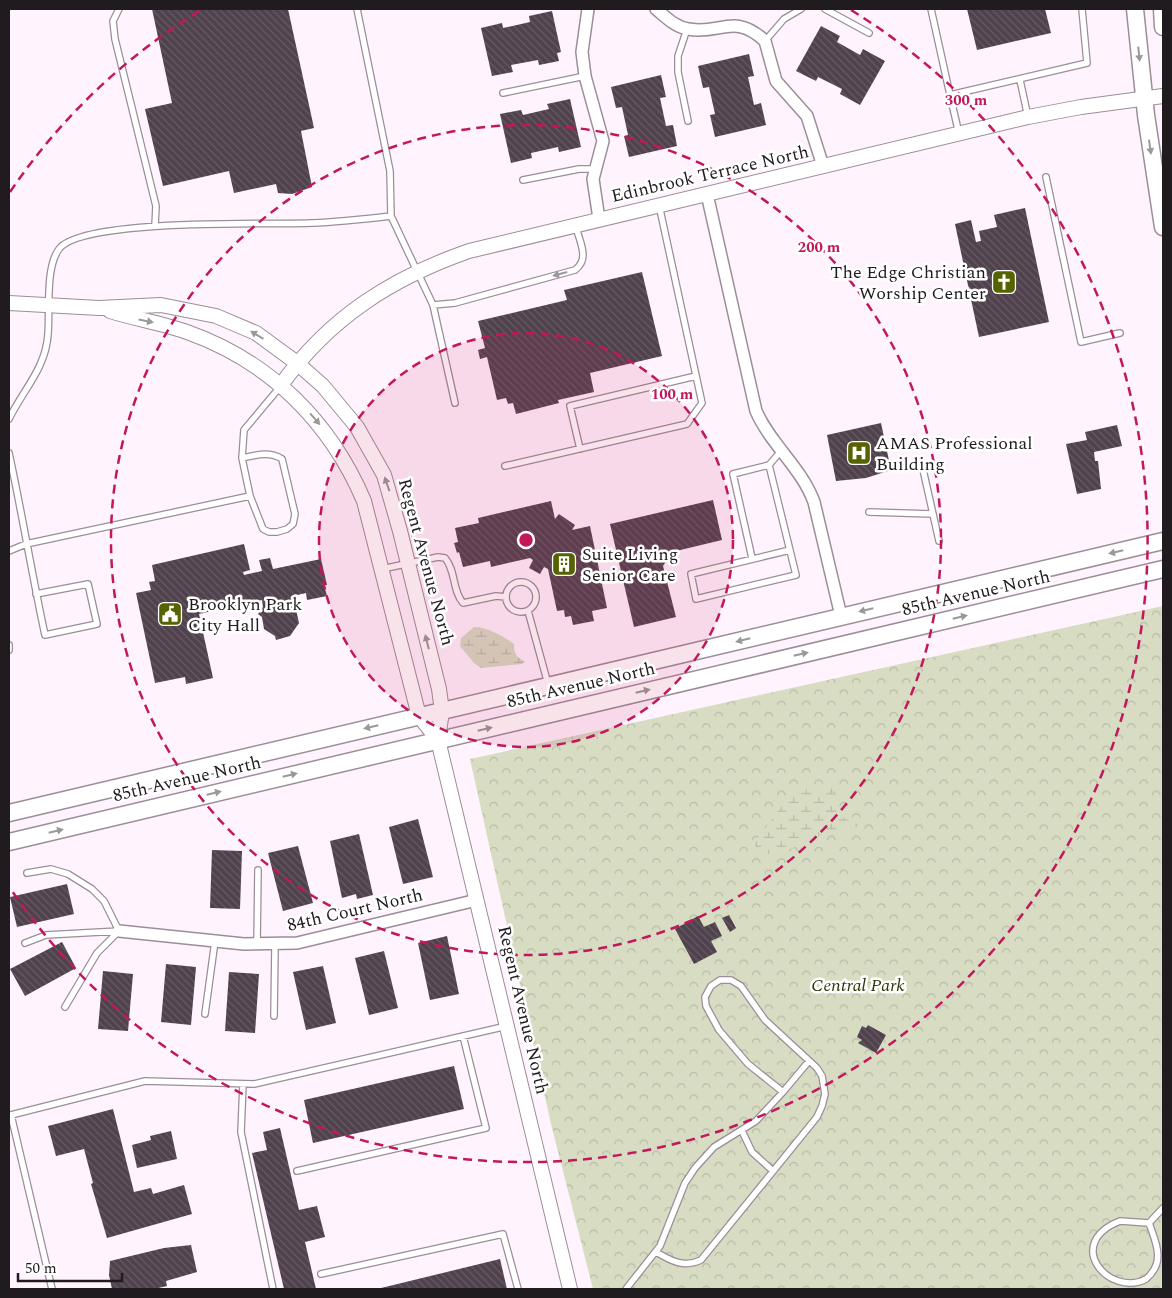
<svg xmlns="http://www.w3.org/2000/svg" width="1172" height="1298" font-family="Spectral,serif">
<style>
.forest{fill:url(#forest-crowns)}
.wetland{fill:url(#wetland-marsh)}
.building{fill:url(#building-back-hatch)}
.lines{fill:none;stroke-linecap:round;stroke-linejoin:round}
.service-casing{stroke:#9c8d99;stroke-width:8}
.minor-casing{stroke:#9c8d99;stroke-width:14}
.tertiary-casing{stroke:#9c8d99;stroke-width:16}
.secondary-casing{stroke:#9c8d99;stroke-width:19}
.service{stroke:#fff;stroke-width:5.5}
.minor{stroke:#fff;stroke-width:11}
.tertiary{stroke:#fff;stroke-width:14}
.secondary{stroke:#fff;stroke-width:16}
.oneway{fill:#9b989a}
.ring{fill:none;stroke:#c2185b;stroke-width:2.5;stroke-dasharray:9 6}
.labels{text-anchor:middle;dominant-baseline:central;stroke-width:5;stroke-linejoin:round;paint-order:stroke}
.street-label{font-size:18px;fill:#201b1f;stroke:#fff}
.poi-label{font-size:18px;fill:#201b1f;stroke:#fff;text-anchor:start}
.park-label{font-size:18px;font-style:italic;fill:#303607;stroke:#fff}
.centre{fill:#c2185b;stroke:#fff;stroke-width:2.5}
.ring-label{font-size:15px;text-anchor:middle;font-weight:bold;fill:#c2185b;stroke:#fff;stroke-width:5;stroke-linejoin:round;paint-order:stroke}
</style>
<defs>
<pattern id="forest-crowns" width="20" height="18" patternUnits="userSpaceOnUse" patternTransform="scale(1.25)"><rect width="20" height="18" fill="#d7dcc3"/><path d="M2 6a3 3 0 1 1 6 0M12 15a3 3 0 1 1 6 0" fill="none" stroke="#b8bca7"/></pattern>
<pattern id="wetland-marsh" width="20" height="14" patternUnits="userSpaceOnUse" patternTransform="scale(1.25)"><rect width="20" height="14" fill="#d7dcc3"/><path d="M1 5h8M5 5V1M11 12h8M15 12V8" fill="none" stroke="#b8bca7"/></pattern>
<pattern id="building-back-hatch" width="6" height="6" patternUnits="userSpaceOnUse" patternTransform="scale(1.25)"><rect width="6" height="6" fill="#50424d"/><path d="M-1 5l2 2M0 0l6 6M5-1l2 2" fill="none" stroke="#665a63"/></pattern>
</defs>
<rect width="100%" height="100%" fill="#fff4fd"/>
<!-- forest -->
<path class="forest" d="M1163 606V1289H593L551 1124 470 759Z"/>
<!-- wetland -->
<path class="wetland" d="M474 627C485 626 505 637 514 644 514 653 516 658 525 661L522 664 481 668 474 663 460 646 461 638Z
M816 787 832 788 839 816 862 825C850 830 836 830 824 834 802 842 779 860 756 851L755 842 781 807 798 792Z"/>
<!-- building -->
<path class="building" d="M152 9H288L314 128 301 131 312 187 292 194 278 193 276 184 234 193 229 171 163 186 145 109 172 103Z
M967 9H1045L1051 33 977 50Z
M552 11 561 52 557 53 559 61 539 65 538 60 511 65 513 72 492 76 481 28 502 23 503 28 530 22 529 16Z
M821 26 840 36 837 42 860 55 863 49 885 61 860 105 840 94 842 89 818 77 816 81 796 71Z
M749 54 754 76 748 77 754 105 761 103 766 125 715 137 710 115 715 114 709 87 703 88 698 66Z
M661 75 666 97 660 98 666 126 673 125 677 146 629 157 624 136 628 135 622 107 616 108 611 87Z
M570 99 581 147 559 152 558 147 531 153 532 158 511 163 500 114 521 110 523 115 549 109 547 104Z
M1025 208 1049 322 979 337 955 224 971 220 976 242 981 241 979 231 997 227 994 215Z
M642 272 662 356 590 373 594 392 558 400 559 403 516 414 513 403 508 404 506 398 497 400 487 357 480 359 478 350 485 348 478 321 567 300 564 290Z
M881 423 891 470 866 478 836 481 827 435Z
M1117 425 1122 446 1094 452 1095 461H1098L1101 489 1077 494 1066 444 1087 440 1085 432Z
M713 500 722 540 672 552 663 566 676 617 634 627 610 524Z
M551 501 555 519 559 514 575 525 572 530 590 526 607 608 592 611 594 621 573 625 571 616 565 617 564 610 557 611 548 569 544 567 540 574 529 568 533 560 530 558 491 567 490 561 463 567 459 552 457 553 454 543 458 542 455 528 479 523 478 518Z
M244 544 250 570 243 572 244 575 262 571 259 560 270 558 273 569 321 559 327 585H324L327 596 307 600 306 593 293 596 299 623 290 636 276 640 275 636 264 629 262 617 258 614 263 607 262 600 199 614 213 678 186 684 185 677 155 683 136 593 151 590 149 582 155 581 152 565Z
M418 819 433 877 403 884 389 827Z
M359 834 373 895 357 899 356 894 342 898 330 841Z
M298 846 313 903 283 911 268 853Z
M212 850 242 851 240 909 210 908Z
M67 884 74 914 17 927 10 897Z
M729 915 736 928 730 932 722 918Z
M698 916 704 927 715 922 722 936 711 941 717 952 694 964 675 929Z
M447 936 459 994 430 1000 418 943Z
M62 942 76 968 25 996 10 969Z
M384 951 398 1008 369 1015 355 958Z
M166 964 196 967 191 1025 161 1022Z
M323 966 336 1023 306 1030 293 972Z
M103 971 133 974 128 1031 98 1029Z
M229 972 259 974 255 1033 225 1031Z
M868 1025 886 1035 876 1053 858 1043 862 1040 857 1037 862 1026 866 1028Z
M454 1066 464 1109 313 1143 304 1100Z
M113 1109 134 1192 151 1188 153 1194 184 1185 192 1214 107 1238 91 1184 93 1183 84 1149 56 1156 48 1126Z
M280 1128 299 1210 317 1206 325 1237 305 1242 316 1289H284L252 1153 267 1150 263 1132Z
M171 1131 177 1159 137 1168 132 1145 151 1140 150 1136Z
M191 1245 197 1272 166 1281 167 1286 154 1289H112L109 1275 110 1261 164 1248Z
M500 1259 507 1289H377Z"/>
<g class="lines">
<defs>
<path id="service" d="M119 9 113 21 115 39 156 206 155 226
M357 9 390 171 391 216 433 305 455 403
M825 9 869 33
M931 9 950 95 1087 63 1082 9
M687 29 678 56V72L688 121
M765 41 784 19 801 9
M1020 80 1028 117
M503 93 585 76
M950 95 959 134
M1046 177 1081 342 1120 333
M523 180 579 169H595
M433 305 455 303 575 270C590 259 580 243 576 227
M9 419C23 390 46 368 48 334 50 311 45 268 59 249 82 218 269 225 312 223 338 222 365 219 391 216
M580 449 570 406 696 376
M781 451 769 465 796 575 696 599 691 574 790 550
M9 453C22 513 32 575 45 635L97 624 88 584 36 594
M242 458 250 496 263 529 269 532H277L287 529 293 524 295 514 282 459C269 451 257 455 242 458L244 430 280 387
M922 465 933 514
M505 466 687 424 702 403 659 205
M869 512 933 514 939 541
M9 551 26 544 250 496
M752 558 733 474 769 465
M382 569 438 557 445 558C456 571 452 590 463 603L496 596 506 597
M506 597a15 15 0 1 1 30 0a15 15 0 1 1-30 0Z
M528 611 548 684
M9 645V650
M27 873 51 869 68 874 92 889 104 901 119 931
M25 943 46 935 119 931
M257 944 258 870
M65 1007 97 953 119 931
M205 1014 215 941
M274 1016 275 945
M243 1084 241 1132 273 1289
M783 1092 809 1061
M742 1131 752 1152 773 1171
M297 1171 486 1128 463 1036
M1120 1221 1149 1223C1156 1243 1166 1262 1146 1279 1110 1298 1062 1244 1120 1221Z
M1149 1223 1163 1208
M321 1274 503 1234 518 1289
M52 1289 11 1115 145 1081 254 1084 507 1026
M626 1289 660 1246 685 1183 695 1168 714 1147 756 1121 783 1092 748 1064 719 1030 706 1006 705 997 711 986 720 980H731L741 986 765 1020 817 1068 822 1076 825 1094 822 1106 817 1117 701 1260C684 1268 671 1261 656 1252"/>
<path id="minor" d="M588 9 582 52 585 76 603 141 593 179 599 219
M656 9C666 17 675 27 688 29 721 35 734 12 765 41L776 81 807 116 823 166
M707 194 756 411C771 445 801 467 814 502L841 616
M119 931 244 944 297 943 477 900"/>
<path id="tertiary" d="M9 303 99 308 161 305 216 316 256 333 297 363 323 386 357 427 384 475 400 531 439 689 442 711 438 740 570 1289
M110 311C135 319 162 323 187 332 269 361 330 421 364 501L419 716 438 740
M281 385C330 317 392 278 469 251L1028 117 1081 107 1163 96"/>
<path id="secondary" d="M1135 9 1146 115 1163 227
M1162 9 1163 27
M9 813 1163 541
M9 842 1163 569"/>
</defs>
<!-- service casing -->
<use href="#service" class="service-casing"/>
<!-- minor casing -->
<use href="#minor" class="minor-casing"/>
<!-- tertiary casing -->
<use href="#tertiary" class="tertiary-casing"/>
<!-- secondary casing -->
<use href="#secondary" class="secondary-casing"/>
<!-- service -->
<use href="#service" class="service"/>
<!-- minor -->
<use href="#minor" class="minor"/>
<!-- tertiary -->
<use href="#tertiary" class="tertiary"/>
<!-- secondary -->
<use href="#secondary" class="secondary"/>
</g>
<!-- one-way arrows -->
<defs><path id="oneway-solid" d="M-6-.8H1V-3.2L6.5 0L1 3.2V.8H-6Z" transform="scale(1.25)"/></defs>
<g class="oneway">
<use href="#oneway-solid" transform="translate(1139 54) rotate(84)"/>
<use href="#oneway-solid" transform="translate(1150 147) rotate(82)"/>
<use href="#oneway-solid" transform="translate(560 274) rotate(165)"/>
<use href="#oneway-solid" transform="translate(146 321) rotate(11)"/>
<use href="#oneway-solid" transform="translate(257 335) rotate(-149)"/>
<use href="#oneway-solid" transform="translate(315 419) rotate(49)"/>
<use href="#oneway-solid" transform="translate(387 484) rotate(-109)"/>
<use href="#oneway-solid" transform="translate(1116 552) rotate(167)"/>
<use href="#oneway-solid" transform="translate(866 610) rotate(167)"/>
<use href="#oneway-solid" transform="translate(960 617) rotate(-13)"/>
<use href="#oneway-solid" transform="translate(743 640) rotate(166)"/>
<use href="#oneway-solid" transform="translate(427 642) rotate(-104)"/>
<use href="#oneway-solid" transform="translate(801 654) rotate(-13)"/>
<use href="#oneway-solid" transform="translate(643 691) rotate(-13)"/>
<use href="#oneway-solid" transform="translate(371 727) rotate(167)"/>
<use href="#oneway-solid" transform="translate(485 729) rotate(-13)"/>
<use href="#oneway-solid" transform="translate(290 775) rotate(-13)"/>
<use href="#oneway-solid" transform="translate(214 793) rotate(-13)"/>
<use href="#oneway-solid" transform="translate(56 831) rotate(-13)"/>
</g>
<!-- distance rings -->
<circle cx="526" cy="540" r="207" fill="#c2185b" fill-opacity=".12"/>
<g class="ring">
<circle cx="526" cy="540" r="207"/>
<circle cx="526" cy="540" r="415"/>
<path d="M10 192A622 622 0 0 1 201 10M851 10A622 622 0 1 1 10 888"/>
</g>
<!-- icons -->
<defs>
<symbol id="church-square" viewBox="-11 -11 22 22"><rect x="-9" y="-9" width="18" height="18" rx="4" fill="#576200" stroke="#fff"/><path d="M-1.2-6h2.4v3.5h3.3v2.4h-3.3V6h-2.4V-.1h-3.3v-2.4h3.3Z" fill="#fff"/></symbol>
<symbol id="hospital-square" viewBox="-11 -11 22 22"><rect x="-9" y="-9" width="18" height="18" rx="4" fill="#576200" stroke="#fff"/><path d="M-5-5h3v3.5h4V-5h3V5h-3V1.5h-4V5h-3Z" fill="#fff"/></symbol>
<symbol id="building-square" viewBox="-11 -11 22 22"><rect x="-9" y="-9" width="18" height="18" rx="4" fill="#576200" stroke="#fff"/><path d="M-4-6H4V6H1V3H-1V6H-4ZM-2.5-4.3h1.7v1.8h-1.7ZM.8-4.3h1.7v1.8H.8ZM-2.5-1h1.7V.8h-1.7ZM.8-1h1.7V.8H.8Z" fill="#fff"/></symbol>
<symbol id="civic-square" viewBox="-11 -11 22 22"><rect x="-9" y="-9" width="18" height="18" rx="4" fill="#576200" stroke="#fff"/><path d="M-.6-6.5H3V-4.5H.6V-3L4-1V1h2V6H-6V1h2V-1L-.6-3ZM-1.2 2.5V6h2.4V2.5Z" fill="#fff"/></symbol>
</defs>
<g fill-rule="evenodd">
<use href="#church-square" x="990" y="268" width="28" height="28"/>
<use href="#hospital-square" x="845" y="439" width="28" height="28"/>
<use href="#building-square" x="550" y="550" width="28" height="28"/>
<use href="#civic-square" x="156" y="600" width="28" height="28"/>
</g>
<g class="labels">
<!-- street labels -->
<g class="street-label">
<text transform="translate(710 174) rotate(-13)">Edinbrook Terrace North</text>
<text transform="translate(426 562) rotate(75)">Regent Avenue North</text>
<text transform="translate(976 593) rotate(-13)">85th Avenue North</text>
<text transform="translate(581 685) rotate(-13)">85th Avenue North</text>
<text transform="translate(187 779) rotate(-13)">85th Avenue North</text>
<text transform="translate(355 910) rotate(-13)">84th Court North</text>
<text transform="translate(523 1010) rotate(77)">Regent Avenue North</text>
</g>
<!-- poi labels -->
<g class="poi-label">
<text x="986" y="272" text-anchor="end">The Edge Christian<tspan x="986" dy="21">Worship Center</tspan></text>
<text x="876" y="443">AMAS Professional<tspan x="876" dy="21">Building</tspan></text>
<text x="582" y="554">Suite Living<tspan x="582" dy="21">Senior Care</tspan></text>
<text x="188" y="604">Brooklyn Park<tspan x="188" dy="21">City Hall</tspan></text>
</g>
<!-- park labels -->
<g class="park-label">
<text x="858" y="985">Central Park</text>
</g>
</g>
<circle cx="526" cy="540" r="8" class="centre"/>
<g class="ring-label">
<text x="966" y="105">300 m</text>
<text x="819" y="252">200 m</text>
<text x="672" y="399">100 m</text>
</g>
<!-- border -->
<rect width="1172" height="1298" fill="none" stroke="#201b1f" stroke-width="20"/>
<!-- scale -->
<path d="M18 1273v8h104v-8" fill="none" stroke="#201b1f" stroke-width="2.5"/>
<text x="25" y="1273" font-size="15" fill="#201b1f" stroke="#ffffff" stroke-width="4" paint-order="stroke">50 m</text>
</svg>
